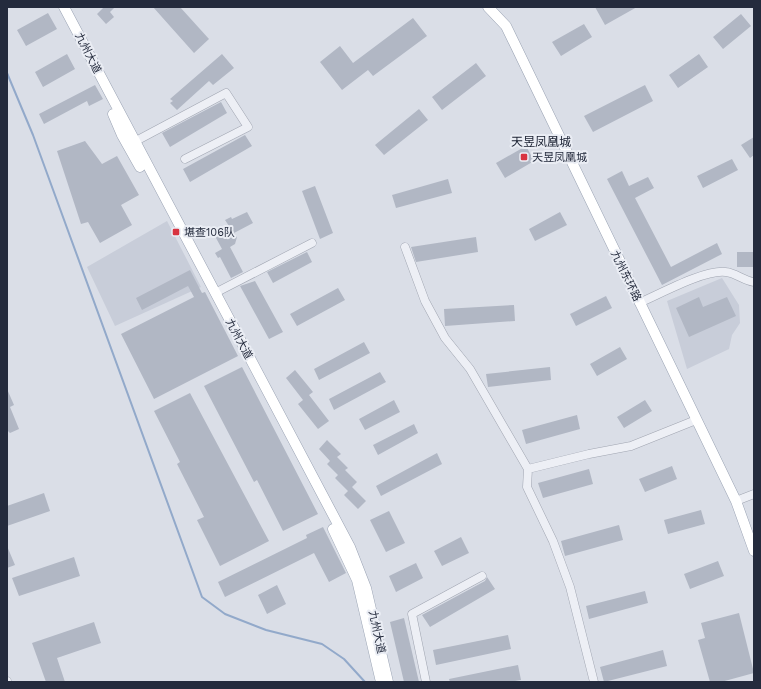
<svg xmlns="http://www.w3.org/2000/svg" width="761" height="689" font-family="'Work Sans','Noto Sans SC',sans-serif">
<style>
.built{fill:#c8cdd9}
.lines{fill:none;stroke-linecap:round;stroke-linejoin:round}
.stream{stroke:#92a9ca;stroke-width:2}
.building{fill:#b1b7c4}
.minor-casing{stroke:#a0a5b1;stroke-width:9}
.major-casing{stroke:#99a2b3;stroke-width:11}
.minor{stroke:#edeff5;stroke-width:8}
.major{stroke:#fff;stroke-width:10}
.poi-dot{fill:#d83340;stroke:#eaedf4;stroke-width:1.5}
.labels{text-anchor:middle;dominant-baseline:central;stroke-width:4;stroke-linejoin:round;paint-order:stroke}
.street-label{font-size:11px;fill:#242b3d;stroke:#eaedf4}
.poi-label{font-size:11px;fill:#242b3d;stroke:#eaedf4;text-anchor:start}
.neighbourhood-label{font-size:12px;fill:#161d2e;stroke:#eaedf4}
</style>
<rect width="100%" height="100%" fill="#dadee7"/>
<!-- built -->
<path class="built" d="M167 221 201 287 115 326 87 267Z
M722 278 739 305 740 323 732 335 729 349 687 369 667 301Z"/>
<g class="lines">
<!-- stream -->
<path class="stream" d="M7 73 33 135 202 597 225 614 266 630 322 644 344 659 365 682"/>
</g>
<!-- building -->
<path class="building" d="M104 7H115L110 12 114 17 106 24 97 14Z
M153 7H180L209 39 194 53Z
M595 7H637L605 25Z
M48 13 57 29 26 46 17 30Z
M741 14 751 26 723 49 713 37Z
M413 18 427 36 373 76 368 70 342 90 320 62 340 46 353 63Z
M584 24 592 37 561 56 552 42Z
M67 54 75 69 43 87 35 72Z
M222 54 234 68 213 85 209 81 177 110 170 103 173 101 170 99Z
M699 54 708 67 678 88 669 75Z
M476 63 486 76 442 110 432 97Z
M95 85 103 99 89 106 87 101 44 124 39 114Z
M645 85 653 101 593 132 584 116Z
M221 102 227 113 170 147 162 133Z
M419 109 428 120 384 155 375 145Z
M245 135 252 146 190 182 183 169Z
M754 137V155L750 158 741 145Z
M85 141 102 164 117 156 139 195 121 205 132 225 100 243 88 222 81 224 57 151Z
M526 146 534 161 505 178 496 163Z
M732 159 738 170 703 188 697 176Z
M622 171 629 186 648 177 654 188 635 198 671 267 717 243 722 254 662 285 607 179Z
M448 179 452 193 396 208 392 195Z
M315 186 333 233 320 239 302 191Z
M247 212 253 223 234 233 237 237 235 244 230 247 243 272 231 278 220 257 218 258 215 253 222 249 216 238 218 232 229 226 225 220 231 217 232 219Z
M560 212 567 225 535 241 529 229Z
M476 237 478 252 416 262 411 247Z
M307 252 312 262 273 283 267 272Z
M737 252H754V267H737Z
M190 270 202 293 205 292 238 356 154 399 121 334 194 297 188 286 142 310 136 298Z
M255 281 283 332 269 339 240 286Z
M338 288 345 300 297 326 290 314Z
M606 296 612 308 576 326 570 314Z
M699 297 703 307 727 297 736 316 689 337 676 308Z
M514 305 515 321 445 326 444 309Z
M364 342 370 353 319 380 314 369Z
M620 347 627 359 597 376 590 364Z
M242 367 318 514 283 531 257 480 254 482 204 386Z
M550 367 551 380 488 387 486 374Z
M295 370 313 392 309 395 329 421 318 429 298 404 303 400 286 378Z
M380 372 386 382 334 410 329 399Z
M7 389 14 405 10 407 19 429 10 433 7 430Z
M190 393 269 541 220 566 197 520 204 517 177 464 180 462 154 411Z
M394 400 400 412 365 430 359 419Z
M645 400 652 411 624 428 617 417Z
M577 415 580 429 526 444 522 430Z
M414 424 418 433 378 455 373 445Z
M327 440 341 454 337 457 348 468 345 470 357 482 352 487 366 501 358 509 344 495 348 491 335 478 338 475 327 464 330 461 319 449Z
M437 453 442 464 381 496 376 486Z
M672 466 677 479 645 492 639 479Z
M589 469 593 484 543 498 538 483Z
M44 493 50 511 7 526V506Z
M701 510 705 524 668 534 664 520Z
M389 511 405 543 386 552 370 520Z
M619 525 623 540 565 556 561 541Z
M323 527 346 573 329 582 314 553 225 597 218 582 307 538 306 535Z
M461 537 469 553 442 566 434 551Z
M7 546 15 565 7 568Z
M74 557 80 576 19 596 12 578Z
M718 561 724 576 690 589 684 574Z
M416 563 423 578 396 592 389 576Z
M487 577 495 589 430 627 422 615 485 581Z
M277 585 286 604 267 614 258 595Z
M645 591 648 603 589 619 586 606Z
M739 613 754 673 721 682H710L698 640 705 638 701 623Z
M404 618 419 682H404L390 622Z
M94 622 101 643 57 658 65 682H46L32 643Z
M508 635 511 649 436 665 433 650Z
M663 650 667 666 604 682 600 667Z
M518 665 521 680 509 682H450L449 679Z"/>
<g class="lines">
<defs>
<path id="minor" d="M134 142 226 93 248 127 185 159
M405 247 425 301 445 338 470 369 528 469 527 487 553 541 570 587 594 682
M215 293 312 243
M639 303C660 294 705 269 726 272 736 273 744 281 754 282
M528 469 589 454 631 446 696 420
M736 501 754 494
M7 681V682
M426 682 412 614 482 576"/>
<path id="major" d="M64 7 350 547 366 588 388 682
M488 7 506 26 736 501 754 551
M113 114 122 135 140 167
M333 529 357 580 381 682"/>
</defs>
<!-- minor casing -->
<use href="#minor" class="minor-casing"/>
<!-- major casing -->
<use href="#major" class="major-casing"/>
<!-- minor -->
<use href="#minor" class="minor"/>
<!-- major -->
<use href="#major" class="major"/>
</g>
<!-- markers -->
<g class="poi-dot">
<rect x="520" y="153" width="8" height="8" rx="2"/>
<rect x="172" y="228" width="8" height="8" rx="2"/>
</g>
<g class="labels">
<!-- street labels -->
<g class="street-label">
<text transform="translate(88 53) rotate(63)">九州大道</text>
<text transform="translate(626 276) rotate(64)">九州东环路</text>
<text transform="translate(239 339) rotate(62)">九州大道</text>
<text transform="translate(377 632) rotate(78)">九州大道</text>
</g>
<!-- poi labels -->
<g class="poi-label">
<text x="532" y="157">天昱凤凰城</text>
<text x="184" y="232">堪查106队</text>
</g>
<!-- neighbourhood labels -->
<g class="neighbourhood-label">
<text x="541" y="142">天昱凤凰城</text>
</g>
</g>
<!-- border -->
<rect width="761" height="689" fill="none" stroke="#242b3d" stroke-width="16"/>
</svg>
